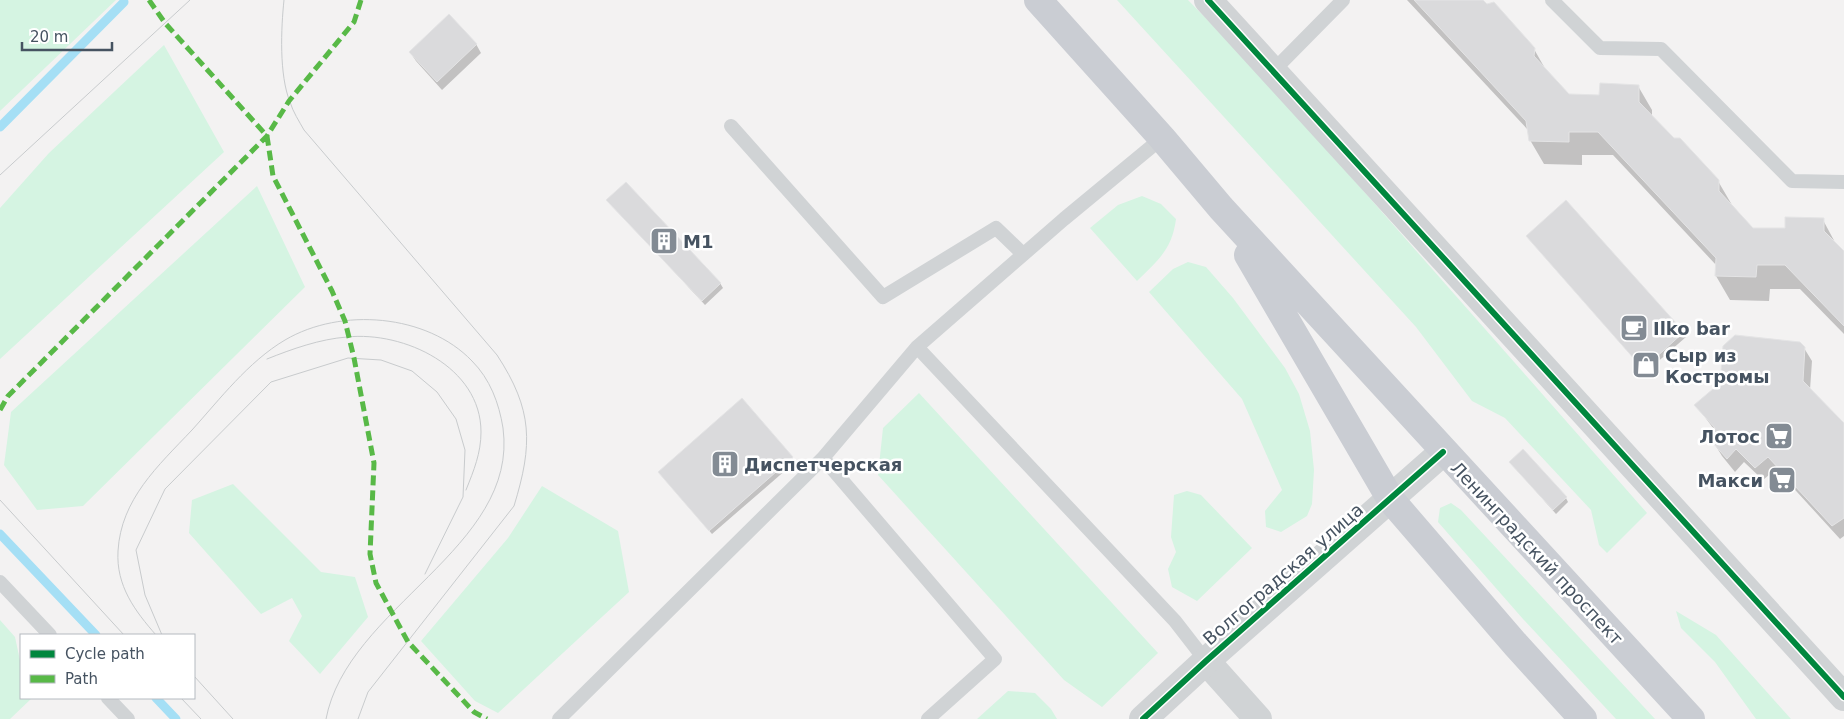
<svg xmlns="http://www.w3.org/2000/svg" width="1844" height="719" font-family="'DejaVu Sans',sans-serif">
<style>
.green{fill:#d5f4e2}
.shadow{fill:#0003}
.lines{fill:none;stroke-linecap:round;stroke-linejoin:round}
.stream{stroke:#a5dff5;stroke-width:9}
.building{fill:#dadadc;stroke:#e4e4e5}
.service{stroke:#d0d3d5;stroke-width:14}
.minor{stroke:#d0d3d5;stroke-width:28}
.tertiary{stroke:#d0d3d5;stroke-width:28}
.primary{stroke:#cacdd3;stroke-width:28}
.tram{stroke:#c8cbcd;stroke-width:1}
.quiet{stroke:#58b947;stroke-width:5;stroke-dasharray:10 5;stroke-linecap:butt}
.cycleway-casing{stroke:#fff;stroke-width:9}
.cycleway{stroke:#00873e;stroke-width:6}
.labels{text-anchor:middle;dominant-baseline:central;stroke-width:5;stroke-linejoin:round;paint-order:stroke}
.poi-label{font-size:18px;font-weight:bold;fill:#465361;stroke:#fff;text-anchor:start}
.street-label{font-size:18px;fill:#465361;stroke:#fff}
</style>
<rect width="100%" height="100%" fill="#f3f2f2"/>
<!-- green -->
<path class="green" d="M0 0H116L0 111Z
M1117 0H1188L1264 78 1647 513 1607 553 1599 545 1591 510 1505 418 1472 401 1416 327Z
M164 45 224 152 0 359V208L49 153Z
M257 186 305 287 83 506 37 510 4 465 11 412Z
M1142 196 1161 204 1176 219C1172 250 1158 260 1137 281L1090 228 1118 205Z
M1188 262 1206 267 1233 298 1285 368 1299 394 1310 431 1314 470 1312 504 1307 516 1281 532 1266 527 1265 511 1282 490 1242 399 1149 292 1173 269Z
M919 393 1158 653 1102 707 1064 680 878 475 883 428Z
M233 484 321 572 355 577 368 617 320 674 289 641 302 616 292 598 261 614 189 533 192 500Z
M542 486 618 531 629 592 498 713 475 701 421 641 508 538Z
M1187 491 1201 495 1252 548 1197 601 1172 587 1168 569 1176 552 1171 537 1174 495Z
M1451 503 1461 510 1655 719H1616L1523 619 1438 522 1440 508Z
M1676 611 1716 635 1791 719H1756L1715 662 1681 628Z
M0 620 15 637 21 665V698H32L10 719H0Z
M1008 691 1035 693 1051 709 1057 719H977Z"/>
<!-- shadow -->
<path class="shadow" d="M1407 0H1481L1534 49 1547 72 1569 95 1600 96 1638 86 1652 110V117L1718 181 1732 205 1753 229H1787L1823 220 1837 246 1844 253V334L1800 289H1770L1769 301 1730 300 1716 276 1717 266 1613 155H1582V165L1544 164 1530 140 1529 131Z
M476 44 481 53 442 90 416 61 410 52Z
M608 200 720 283 723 288 705 305Z
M1566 202 1686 337 1646 372 1527 236Z
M1804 348 1812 361 1810 390 1844 425V536L1840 539 1776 469 1763 480 1744 462 1735 472 1722 456 1714 443 1716 432 1696 405Z
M792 458 795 462 712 534 662 476Z
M1510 462 1566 498 1568 502 1556 514Z"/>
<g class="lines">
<!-- stream -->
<path class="stream" d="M0 127 124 2
M0 534 96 635
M156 698 176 719"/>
</g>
<!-- building -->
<path class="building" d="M1414 0H1483L1487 4 1494 2 1535 48 1534 56 1569 94 1599 95 1600 83 1639 85V102L1674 138H1680L1719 180V191L1753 228H1785V217L1824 218V231L1844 251V326L1785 265H1757L1756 277 1715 276 1716 258 1598 132H1569V142L1529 141 1526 121Z
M449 14 477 44 437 82 409 52Z
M626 182 721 283 702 301 606 200Z
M1566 200 1684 332 1643 369 1526 236Z
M1735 335 1800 342 1805 347 1803 381 1844 423V518L1832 526 1768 457 1755 468 1736 449 1727 459 1713 443 1715 428 1694 405 1720 383 1723 346Z
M742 398 793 457 709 531 658 472Z
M1523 449 1567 497 1553 510 1509 462Z"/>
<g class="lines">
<!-- service -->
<path class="service" d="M1552 0 1600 48 1661 49 1792 181 1844 182
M1274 70 1343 0
M731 126 883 297 996 228 1023 254
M917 347 1175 621 1206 661
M823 458 995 659 928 719
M0 582 50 635
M108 698 128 719
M559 719 823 458 917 347 1064 219 1162 138"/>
<!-- minor -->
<path class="minor" d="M1208 0 1844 697
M1206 661 1258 719"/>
<!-- tertiary -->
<path class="tertiary" d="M1143 719 1206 661 1443 452"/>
<!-- primary -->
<path class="primary" d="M1038 0 1162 138 1221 208 1691 719
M1248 255 1391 500 1516 645 1583 719"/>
<!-- tram -->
<path class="tram" d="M284 0C281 28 279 75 290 102 293 112 299 121 304 130L497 355C533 410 533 444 514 506L368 692 358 719
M0 175 190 0
M267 359C292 349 320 339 347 337 404 331 481 367 481 432 481 453 474 470 466 490
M0 500 124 635
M156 635C135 611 116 586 118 551 121 499 158 466 192 430 220 399 248 362 285 340 341 307 427 314 472 361 490 379 499 403 503 428 519 548 347 607 326 719
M162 635 145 595 136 550 165 489 271 382 348 358 381 360 412 371 437 392 456 419 465 450 463 497 425 574
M194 676 233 719
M181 698 201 719"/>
<!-- quiet -->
<path class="quiet" d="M149 0 165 23 267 136 273 176 332 291 345 321 354 358 374 463 370 554 376 583 408 642 474 712 487 719
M0 410 8 396 267 136 289 101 354 22 361 0"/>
<defs>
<path id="cycleway" d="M1208 0 1844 697
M1143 719 1206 661 1443 452"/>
</defs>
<!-- cycleway casing -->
<use href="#cycleway" class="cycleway-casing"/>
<!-- cycleway -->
<use href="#cycleway" class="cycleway"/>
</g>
<!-- icons -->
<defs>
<symbol id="building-square" viewBox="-11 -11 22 22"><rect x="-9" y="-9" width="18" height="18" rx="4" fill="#838b94" stroke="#fff"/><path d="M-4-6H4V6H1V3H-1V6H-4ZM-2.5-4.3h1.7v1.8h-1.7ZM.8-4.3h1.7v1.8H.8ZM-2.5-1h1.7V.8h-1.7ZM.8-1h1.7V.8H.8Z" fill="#fff"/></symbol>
<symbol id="cafe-square" viewBox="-11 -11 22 22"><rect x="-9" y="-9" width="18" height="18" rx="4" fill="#838b94" stroke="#fff"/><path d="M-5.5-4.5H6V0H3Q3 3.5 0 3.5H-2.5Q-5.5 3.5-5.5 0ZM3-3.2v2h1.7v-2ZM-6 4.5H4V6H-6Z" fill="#fff"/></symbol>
<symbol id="shop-square" viewBox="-11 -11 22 22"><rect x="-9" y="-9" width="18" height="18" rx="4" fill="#838b94" stroke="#fff"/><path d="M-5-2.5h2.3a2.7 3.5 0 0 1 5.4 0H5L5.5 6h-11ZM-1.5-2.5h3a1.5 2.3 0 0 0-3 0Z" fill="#fff"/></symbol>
<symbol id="supermarket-square" viewBox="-11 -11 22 22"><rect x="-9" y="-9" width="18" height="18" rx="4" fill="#838b94" stroke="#fff"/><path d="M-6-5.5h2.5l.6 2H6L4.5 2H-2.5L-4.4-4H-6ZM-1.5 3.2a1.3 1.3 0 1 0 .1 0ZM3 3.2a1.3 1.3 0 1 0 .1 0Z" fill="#fff"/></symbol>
</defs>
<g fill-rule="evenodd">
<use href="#building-square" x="648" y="225" width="32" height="32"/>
<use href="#cafe-square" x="1618" y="312" width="32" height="32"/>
<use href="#shop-square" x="1630" y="349" width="32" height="32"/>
<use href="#supermarket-square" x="1763" y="420" width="32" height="32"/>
<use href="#building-square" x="709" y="448" width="32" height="32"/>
<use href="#supermarket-square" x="1766" y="464" width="32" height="32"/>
</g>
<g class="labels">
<!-- poi labels -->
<g class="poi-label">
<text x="683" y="241">М1</text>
<text x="1653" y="328">Ilko bar</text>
<text x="1665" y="355">Сыр из<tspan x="1665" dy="21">Костромы</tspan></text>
<text x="1760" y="436" text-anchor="end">Лотос</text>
<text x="744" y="464">Диспетчерская</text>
<text x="1763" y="480" text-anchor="end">Макси</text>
</g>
<!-- street labels -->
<g class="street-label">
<text transform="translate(1537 553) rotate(47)">Ленинградский проспект</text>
<text transform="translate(1283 574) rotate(-41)">Волгоградская улица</text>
</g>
</g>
<!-- legend -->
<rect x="20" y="634" width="175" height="65" fill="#ffffff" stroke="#b5bac0"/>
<rect x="30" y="650" width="25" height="8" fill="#00873e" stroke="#b5bac0"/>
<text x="65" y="659" font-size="15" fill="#465361">Cycle path</text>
<rect x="30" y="675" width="25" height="8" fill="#58b947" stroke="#b5bac0"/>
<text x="65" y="684" font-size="15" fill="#465361">Path</text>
<!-- scale -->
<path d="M22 42v8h90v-8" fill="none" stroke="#465361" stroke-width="2.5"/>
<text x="30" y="42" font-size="15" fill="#465361" stroke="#ffffff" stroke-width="4" paint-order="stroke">20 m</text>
</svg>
